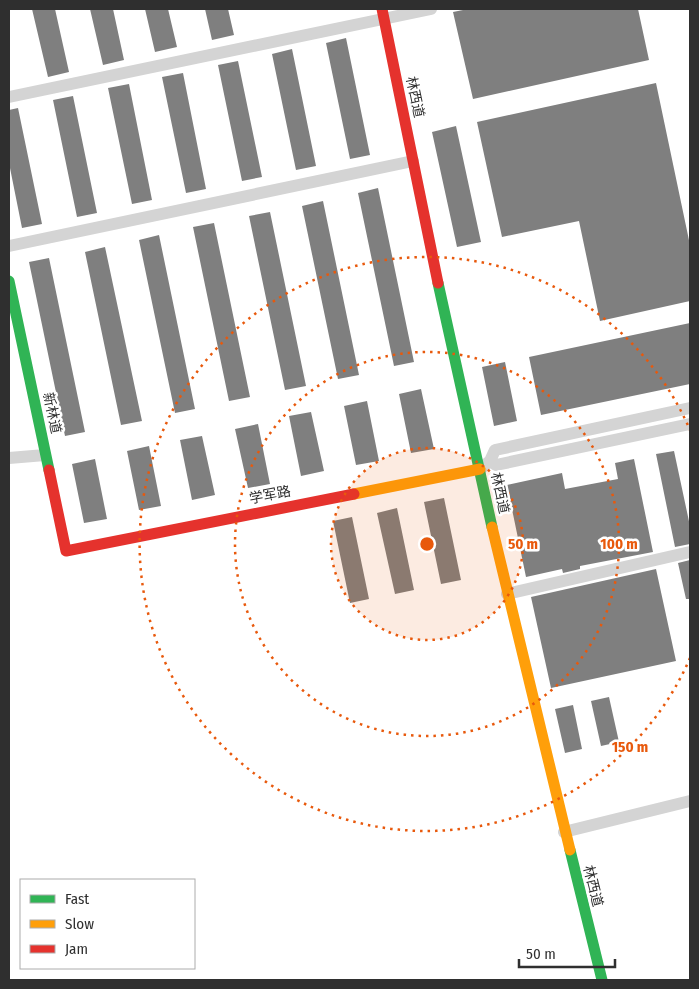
<svg xmlns="http://www.w3.org/2000/svg" width="699" height="989" font-family="'Fira Sans Condensed','Noto Sans SC',sans-serif">
<style>
.building{fill:#7f7f7f}
.lines{fill:none;stroke-linecap:round;stroke-linejoin:round}
.street{stroke:#d4d4d4;stroke-width:12}
.fast{stroke:#30b455;stroke-width:11}
.slow{stroke:#ff9f0a;stroke-width:11}
.jam{stroke:#e5322d;stroke-width:11}
.ring{fill:none;stroke:#e8590c;stroke-width:2.5;stroke-dasharray:2.5 5}
.labels{text-anchor:middle;dominant-baseline:central;stroke-width:5;stroke-linejoin:round;paint-order:stroke}
.street-label{font-size:14px;fill:#2f2f2f;stroke:#fff}
.centre{fill:#e8590c;stroke:#fff;stroke-width:2.5}
.ring-label{font-size:15px;text-anchor:middle;font-weight:bold;fill:#e8590c;stroke:#fff;stroke-width:5;stroke-linejoin:round;paint-order:stroke}
</style>
<rect width="100%" height="100%" fill="#fff"/>
<!-- building -->
<path class="building" d="M32 9H55L69 72 48 77Z
M90 9H113L124 60 103 65Z
M145 9H168L177 47 155 52Z
M205 9H228L234 35 212 40Z
M468 9H638L649 60 473 99 453 12Z
M346 38 370 155 350 159 326 43Z
M292 49 316 166 296 170 272 54Z
M238 61 262 177 242 181 218 65Z
M183 73 206 189 186 193 162 77Z
M656 83 690 245V301L600 321 579 221 502 237 477 122Z
M129 84 152 200 132 204 108 88Z
M73 96 97 213 77 217 53 100Z
M18 108 42 224 22 228 9 163V110Z
M456 126 481 242 457 247 432 132Z
M378 188 414 362 394 366 358 193Z
M323 201 359 375 338 379 302 206Z
M270 212 306 386 285 390 249 216Z
M214 223 250 397 229 401 193 227Z
M159 235 195 409 175 413 139 240Z
M105 247 142 421 121 425 85 252Z
M49 258 85 432 65 436 29 262Z
M690 323V384L541 415 529 357Z
M505 362 517 421 494 426 482 367Z
M421 389 434 449 411 453 399 394Z
M367 401 379 461 356 465 344 406Z
M311 412 324 471 301 476 289 416Z
M258 424 270 484 248 488 235 429Z
M202 436 215 495 192 500 180 440Z
M149 446 161 506 139 510 127 451Z
M674 451 690 526V544L675 547 656 454Z
M95 459 107 519 84 523 72 464Z
M634 459 653 552 580 566V569L563 573 562 569 526 577 507 485 562 473 565 489 618 479 615 463Z
M444 498 461 580 441 584 424 502Z
M397 508 414 590 395 594 377 513Z
M352 517 369 599 350 603 333 521Z
M690 560V599H686L678 563Z
M656 569 676 661 551 688 531 597Z
M609 697 619 742 601 746 591 701Z
M573 705 582 749 565 753 555 709Z"/>
<g class="lines">
<!-- street -->
<path class="street" d="M9 97 431 9
M9 246 413 161
M9 458 45 455
M490 461 495 450 690 408
M480 469 490 461 496 465 690 424
M507 594 690 552
M564 832 690 801"/>
<!-- fast -->
<path class="fast" d="M9 281 49 470
M438 283 492 527
M570 850 602 980"/>
<!-- slow -->
<path class="slow" d="M354 494 480 469
M492 527 570 850"/>
<!-- jam -->
<path class="jam" d="M382 9 438 283
M49 470 66 551 354 494"/>
</g>
<!-- distance rings -->
<circle cx="427" cy="544" r="96" fill="#e8590c" fill-opacity=".12"/>
<g class="ring">
<circle cx="427" cy="544" r="96"/>
<circle cx="427" cy="544" r="192"/>
<path d="M690 658A287 287 0 1 1 690 430"/>
</g>
<g class="labels">
<!-- street labels -->
<g class="street-label">
<text transform="translate(415 97) rotate(78)">林西道</text>
<text transform="translate(52 413) rotate(78)">新林道</text>
<text transform="translate(500 493) rotate(78)">林西道</text>
<text transform="translate(270 495) rotate(-11)">学军路</text>
<text transform="translate(593 886) rotate(76)">林西道</text>
</g>
</g>
<circle cx="427" cy="544" r="8" class="centre"/>
<g class="ring-label">
<text x="523" y="549">50 m</text>
<text x="619" y="549">100 m</text>
<text x="630" y="752">150 m</text>
</g>
<!-- border -->
<rect width="699" height="989" fill="none" stroke="#2f2f2f" stroke-width="20"/>
<!-- legend -->
<rect x="20" y="879" width="175" height="90" fill="#ffffff" stroke="#acacac"/>
<rect x="30" y="895" width="25" height="8" fill="#30b455" stroke="#acacac"/>
<text x="65" y="904" font-size="15" fill="#2f2f2f">Fast</text>
<rect x="30" y="920" width="25" height="8" fill="#ff9f0a" stroke="#acacac"/>
<text x="65" y="929" font-size="15" fill="#2f2f2f">Slow</text>
<rect x="30" y="945" width="25" height="8" fill="#e5322d" stroke="#acacac"/>
<text x="65" y="954" font-size="15" fill="#2f2f2f">Jam</text>
<!-- scale -->
<path d="M519 959v8h96v-8" fill="none" stroke="#2f2f2f" stroke-width="2.5"/>
<text x="526" y="959" font-size="15" fill="#2f2f2f" stroke="#ffffff" stroke-width="4" paint-order="stroke">50 m</text>
</svg>
